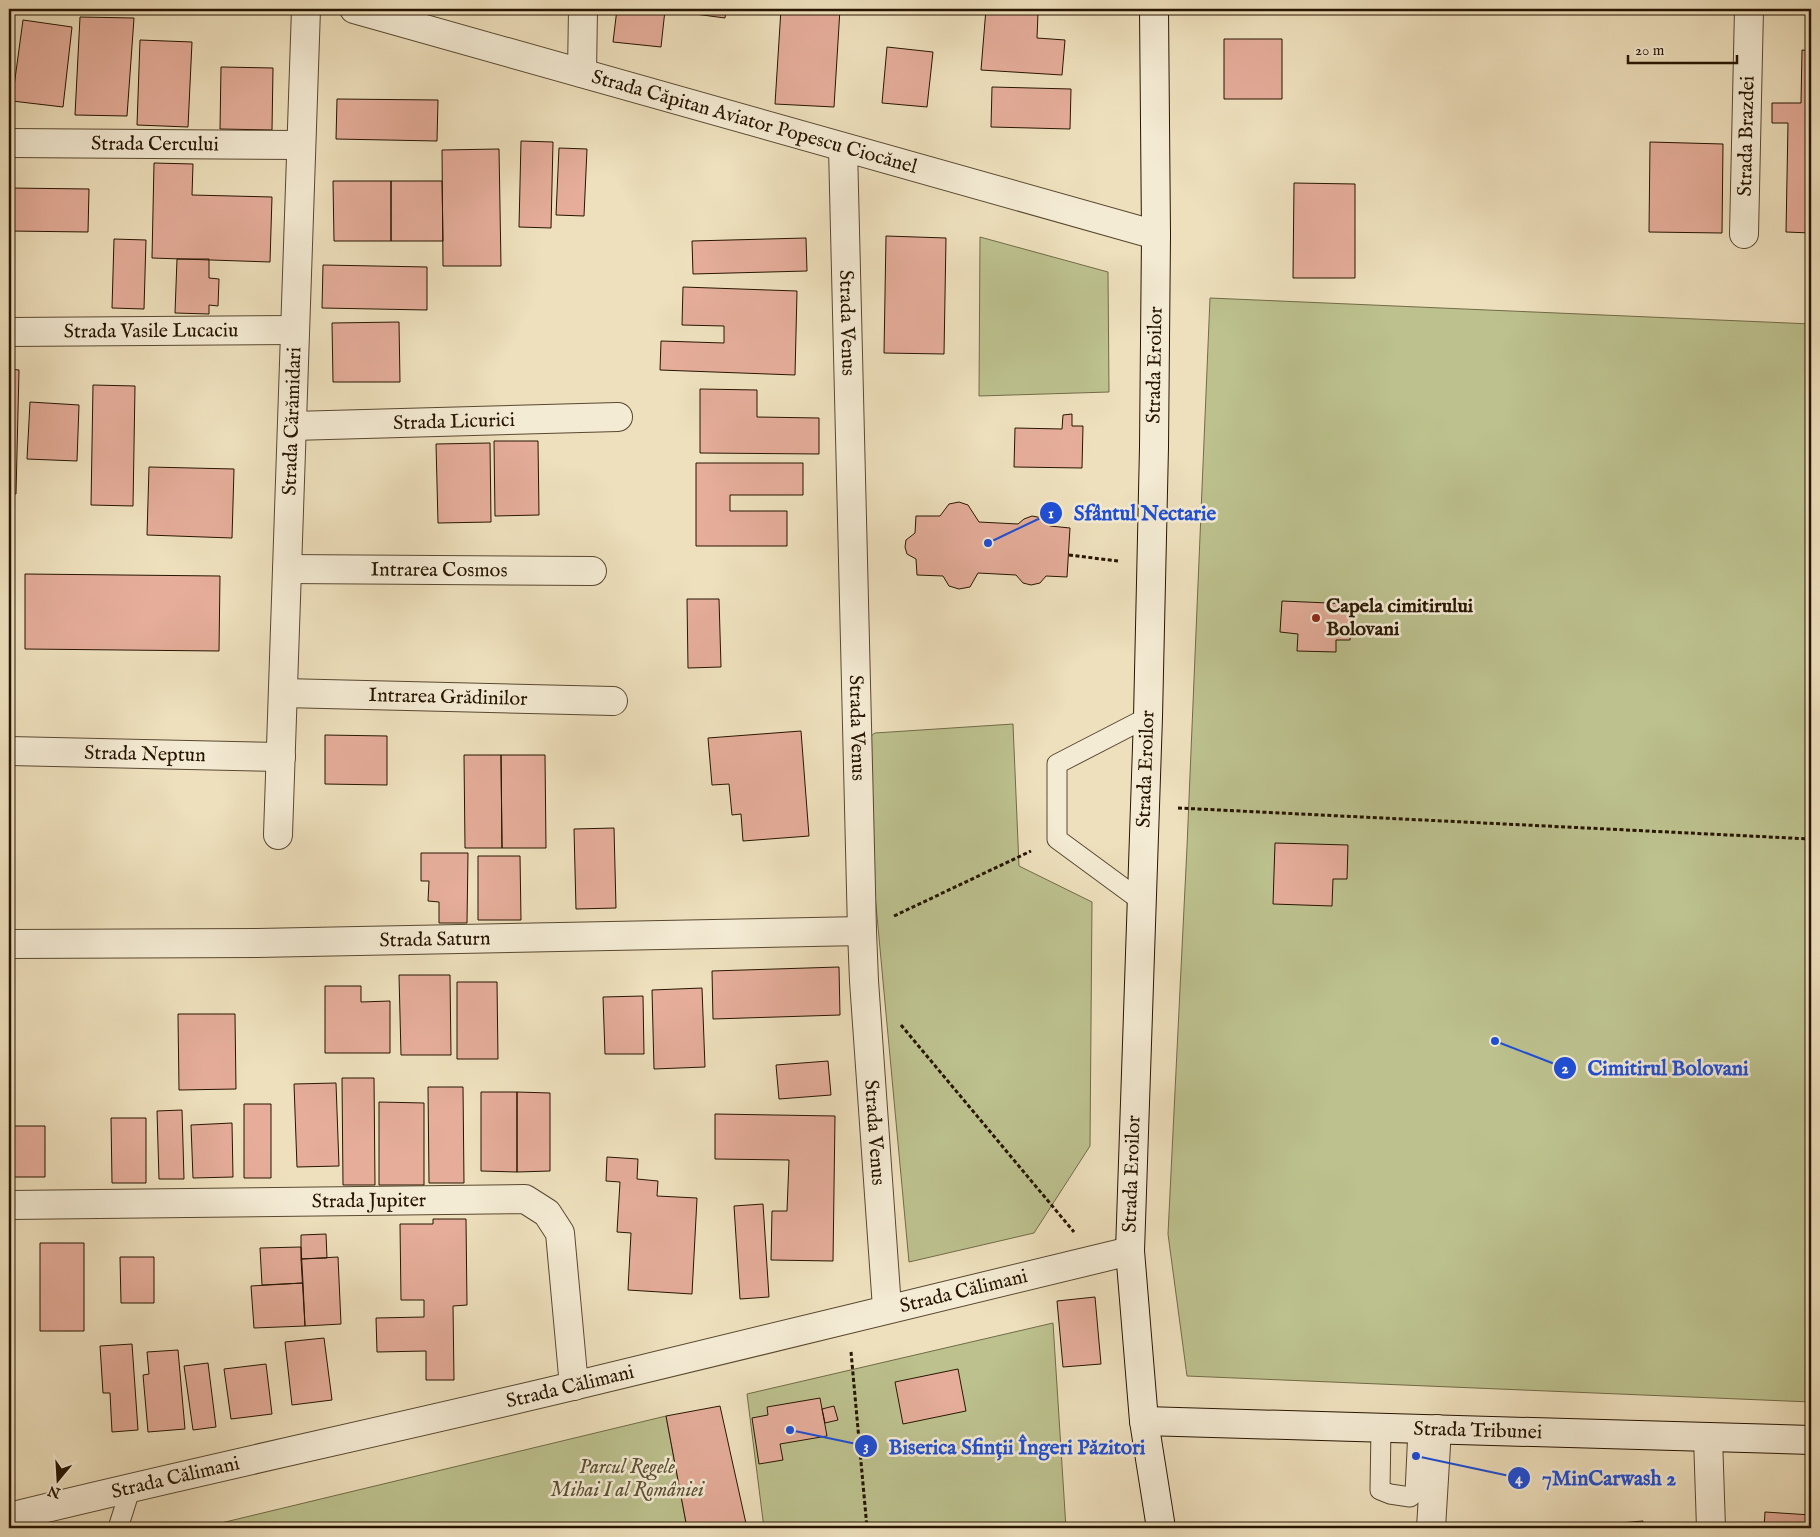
<svg xmlns="http://www.w3.org/2000/svg" width="1820" height="1537" font-family="'IM FELL English',serif">
<style>
.green{fill:#bcc18e;stroke:#726b48}
.building{fill:#e5ad9a;stroke:#271501}
.lines{fill:none;stroke-linecap:round;stroke-linejoin:round}
.lane-casing{stroke:#594830;stroke-width:21}
.street-casing{stroke:#594830;stroke-width:30}
.secondary-casing{stroke:#271501;stroke-width:30}
.path{stroke:#271501;stroke-width:3;stroke-dasharray:4 2.5;stroke-linecap:butt}
.lane{stroke:#f4ebd4;stroke-width:19}
.street{stroke:#f4ebd4;stroke-width:28}
.secondary{stroke:#f4ebd4;stroke-width:28}
.poi-dot{fill:#8f2418;stroke:#f4ebd4;stroke-width:2}
.labels{text-anchor:middle;dominant-baseline:central;stroke-width:5;stroke-linejoin:round;paint-order:stroke}
.street-label{font-size:20px;fill:#271501;stroke:#f4ebd4}
.poi-label{font-size:20px;font-weight:bold;fill:#271501;stroke:#f4ebd4;text-anchor:start}
.park-label{font-size:20px;font-style:italic;fill:#5b5132;stroke:#f4ebd4}
.leader{fill:none;stroke:#1d4ed8;stroke-width:2}
.callout-dot{fill:#1d4ed8;stroke:#f4ebd4;stroke-width:2}
.mark-label{font-size:15px;text-anchor:middle;font-weight:bold;fill:#fff}
.callout-label{font-size:21px;text-anchor:middle;font-weight:bold;fill:#1d4ed8;stroke:#f4ebd4;stroke-width:5;stroke-linejoin:round;paint-order:stroke}
</style>
<rect width="100%" height="100%" fill="#eee0bd"/>
<filter id="stains"><feTurbulence type="fractalNoise" baseFrequency=".004" numOctaves="4"/><feColorMatrix values="0 0 0 0 .2 0 0 0 0 .09 0 0 0 0 .02 0 0 0 .5 -.17"/></filter>
<radialGradient id="worn" r=".72"><stop offset=".6" stop-color="#630" stop-opacity="0"/><stop offset="1" stop-color="#630" stop-opacity=".3"/></radialGradient>
<!-- green -->
<path class="green" d="M980 237 1108 272 1109 392 979 396Z
M1210 298 1811 324V1402L1187 1376 1168 1234 1187 847Z
M1013 724 1019 866 1092 902 1090 1146 1034 1233 909 1262 861 743 875 733Z
M1053 1323 1066 1528H764L747 1394Z
M666 1416 687 1528H188L221 1523Z"/>
<!-- building -->
<path class="building" d="M617 9H726L725 18 665 10 661 47 613 42Z
M781 9H840L834 107 775 104Z
M986 9 1038 13 1037 38 1065 40 1062 75 981 70Z
M80 17 134 18 127 116 75 115Z
M23 20 72 27 63 107 12 101Z
M1224 39H1282V99H1224Z
M140 40 192 42 188 127 137 125Z
M887 47 933 52 927 107 882 103Z
M1802 50 1811 51V233L1786 232 1788 123H1772V103H1801Z
M221 67 273 68 272 130 220 129Z
M992 87 1071 89 1070 129 991 127Z
M337 99 438 100 437 141 336 139Z
M521 141 553 142 551 228 519 227Z
M1650 142 1723 144 1722 233 1649 232Z
M559 148 587 149 584 216 556 215Z
M499 149 501 266H443L442 150Z
M154 163 193 164 192 195 272 197 270 262 152 258Z
M333 181H391V241H334Z
M391 181H442L443 241H391Z
M1294 183 1355 184V278H1293Z
M9 188 89 189 88 232 9 231Z
M886 236 946 238 944 354 884 353Z
M806 238 807 271 693 274 692 241Z
M114 239 146 240 144 309 112 308Z
M177 259H209V278L219 279 218 306 209 305V314L175 313Z
M323 265 427 267V310L322 308Z
M683 287 797 291 795 375 660 370 661 341 724 343V326L682 325Z
M399 322 400 382H333L332 323Z
M9 369 19 370 16 494H9Z
M93 385 135 386 133 506 91 505Z
M700 389 757 390V417L819 418V454L700 453Z
M30 402 79 405 77 461 27 459Z
M1072 414V426H1083L1082 468 1014 467 1015 428 1062 429 1063 415Z
M494 441H538L539 515 495 516Z
M490 443 491 522 438 523 436 444Z
M696 463H803V495H730V511H787V546H696Z
M149 467 234 469 232 538 147 535Z
M959 502 968 505 979 522 1018 524 1024 519 1032 516 1043 518 1050 526 1070 528 1067 577 1046 576 1040 583 1031 585 1023 583 1016 575 978 573 970 587 959 589 949 586 943 576 917 575 916 559 907 554 905 547 906 540 915 533 916 516H940L949 504Z
M25 574 220 576 219 651 25 649Z
M687 599H719L721 667 688 668Z
M1282 601 1352 604 1350 640H1336V652L1297 651 1298 634 1280 632Z
M801 731 809 836 743 841 741 814 732 815 729 784 712 785 708 738Z
M325 735 387 736V785L325 784Z
M464 755H501L502 848H465Z
M501 755H545L546 848H502Z
M614 828 616 908 576 909 574 829Z
M1275 843 1348 845 1347 879H1333L1332 906 1273 904Z
M421 853H468L467 923H439V902L428 901 429 881H421Z
M478 856H520L521 920H478Z
M839 967 840 1015 713 1019 712 971Z
M399 975H450L451 1055H401Z
M457 982H497L498 1059H457Z
M325 986H361V1002L390 1001V1053H325Z
M702 988 705 1067 654 1069 652 990Z
M643 996 644 1054H605L603 997Z
M178 1014H235L236 1089 179 1090Z
M828 1061 831 1095 779 1099 776 1065Z
M342 1078H374L375 1185H343Z
M336 1083 339 1166 297 1167 294 1084Z
M428 1087H463L464 1183H429Z
M481 1092H517V1172L481 1171Z
M517 1092 550 1093V1171L517 1172Z
M379 1102 424 1103V1185H379Z
M244 1104H271V1178H244Z
M182 1110 184 1179H159L157 1111Z
M715 1114 835 1116 833 1261 771 1260 772 1211H787L789 1160 715 1159Z
M111 1118H146V1183H112Z
M232 1123 233 1177 193 1178 191 1125Z
M9 1126H45V1177H9Z
M607 1157 638 1159 637 1179 658 1181 657 1196 697 1198 692 1294 628 1290 631 1233 617 1232 620 1182 606 1181Z
M763 1204 769 1297 740 1299 734 1206Z
M433 1219H466L467 1305 453 1306 454 1380H426V1351L377 1352 376 1318 424 1317V1300H401L400 1224H433Z
M326 1234 327 1258 301 1259V1235Z
M40 1243H84V1331H40Z
M301 1247 303 1283 262 1285 260 1248Z
M9 1257 14 1321 9 1322Z
M120 1257H154V1303H121Z
M338 1257 341 1324 305 1326 301 1259Z
M303 1283 305 1326 254 1328 251 1286Z
M1095 1297 1101 1364 1063 1367 1057 1301Z
M324 1338 332 1400 292 1405 285 1342Z
M132 1344 138 1430 112 1432 110 1393H103L100 1346Z
M178 1350 185 1429 148 1432 143 1375 149 1374 147 1352Z
M208 1363 216 1427 193 1430 184 1366Z
M266 1364 272 1414 231 1419 224 1369Z
M958 1369 966 1411 903 1424 895 1382Z
M820 1398 827 1436 780 1444 783 1460 759 1464 752 1418 768 1415 767 1407Z
M720 1406 747 1528H687L666 1416Z
M834 1406 838 1420 825 1423 822 1409Z
M1765 1512 1811 1515V1528H1764Z
M1643 1521 1644 1528H1562Z
M1205 1525 1315 1528H1205Z"/>
<g class="lines">
<defs>
<path id="lane" d="M1140 900 1057 839V764L1148 717
M1381 1428 1380 1490 1390 1494 1410 1497 1415 1493 1418 1429
M118 1528 131 1487"/>
<g id="street">
<path id="s1" d="M354 9 1156 235"/>
<path d="M582 73 583 9"/>
<path id="s2" d="M9 143 301 145"/>
<path id="s3" d="M843 148 862 931 864 981 887 1308"/>
<path id="s4" d="M1744 234 1749 9"/>
<path id="s5" d="M9 332 295 330"/>
<path id="s6" d="M292 426 618 417"/>
<path id="s7" d="M287 569 592 571"/>
<path id="s8" d="M283 693 613 701"/>
<path id="s9" d="M9 751 281 757"/>
<path id="s10" d="M278 835 306 9"/>
<path id="s11" d="M9 944 257 943 862 931"/>
<path id="s12" d="M9 1205 525 1199 547 1213 560 1233 574 1386"/>
<path d="M1708 1437 1711 1528"/>
<path id="s13" d="M9 1517C196 1471 385 1431 573 1386 759 1342 944 1295 1130 1251"/>
<path d="M1431 1528 1437 1429"/>
</g>
<g id="secondary">
<path d="M1154 9 1156 235 1154 447 1148 717 1130 1251 1144 1421 1161 1528"/>
<path id="s14" d="M1144 1421 1811 1440"/>
</g>
</defs>
<!-- lane casing -->
<use href="#lane" class="lane-casing"/>
<!-- street casing -->
<use href="#street" class="street-casing"/>
<!-- secondary casing -->
<use href="#secondary" class="secondary-casing"/>
<!-- path -->
<path class="path" d="M1069 555 1118 561
M1178 808 1811 839
M894 916 1031 851
M901 1025 1074 1232
M851 1352 867 1528"/>
<!-- lane -->
<use href="#lane" class="lane"/>
<!-- street -->
<use href="#street" class="street"/>
<!-- secondary -->
<use href="#secondary" class="secondary"/>
</g>
<!-- markers -->
<circle class="poi-dot" cx="1316" cy="618" r="5"/>
<g class="labels">
<!-- street labels -->
<g class="street-label">
<text stroke="none"><textPath href="#s1" startOffset="416">Strada Căpitan Aviator Popescu Ciocănel</textPath></text>
<text stroke="none"><textPath href="#s4" startOffset="98">Strada Brazdei</textPath></text>
<text stroke="none"><textPath href="#s2" startOffset="146">Strada Cercului</textPath></text>
<text stroke="none"><textPath href="#s3" startOffset="175">Strada Venus</textPath></text>
<text stroke="none"><textPath href="#s5" startOffset="142">Strada Vasile Lucaciu</textPath></text>
<text transform="translate(1155 365) rotate(-89)">Strada Eroilor</text>
<text stroke="none"><textPath href="#s6" startOffset="162">Strada Licurici</textPath></text>
<text stroke="none"><textPath href="#s10" startOffset="414">Strada Cărămidari</textPath></text>
<text stroke="none"><textPath href="#s7" startOffset="152">Intrarea Cosmos</textPath></text>
<text stroke="none"><textPath href="#s8" startOffset="165">Intrarea Grădinilor</textPath></text>
<text stroke="none"><textPath href="#s3" startOffset="580">Strada Venus</textPath></text>
<text stroke="none"><textPath href="#s9" startOffset="136">Strada Neptun</textPath></text>
<text transform="translate(1146 769) rotate(-88)">Strada Eroilor</text>
<text stroke="none"><textPath href="#s11" startOffset="426">Strada Saturn</textPath></text>
<text stroke="none"><textPath href="#s3" startOffset="985">Strada Venus</textPath></text>
<text transform="translate(1132 1174) rotate(-88)">Strada Eroilor</text>
<text stroke="none"><textPath href="#s12" startOffset="360">Strada Jupiter</textPath></text>
<text stroke="none"><textPath href="#s13" startOffset="981">Strada Călimani</textPath></text>
<text stroke="none"><textPath href="#s13" startOffset="576">Strada Călimani</textPath></text>
<text stroke="none"><textPath href="#s14" startOffset="334">Strada Tribunei</textPath></text>
<text stroke="none"><textPath href="#s13" startOffset="171">Strada Călimani</textPath></text>
</g>
<!-- poi labels -->
<g class="poi-label">
<text x="1326" y="606">Capela cimitirului<tspan x="1326" dy="23">Bolovani</tspan></text>
</g>
<!-- park labels -->
<g class="park-label">
<text x="627" y="1467">Parcul Regele<tspan x="627" dy="23">Mihai I al României</tspan></text>
</g>
</g>
<!-- callouts -->
<path class="leader" d="M988 543L1051 513M1495 1041L1565 1068M790 1430L866 1446M1416 1456L1519 1478"/>
<g class="callout-dot">
<circle cx="988" cy="543" r="5"/>
<circle cx="1495" cy="1041" r="5"/>
<circle cx="790" cy="1430" r="5"/>
<circle cx="1416" cy="1456" r="5"/>
<circle cx="1051" cy="513" r="12"/>
<circle cx="1565" cy="1068" r="12"/>
<circle cx="866" cy="1446" r="12"/>
<circle cx="1519" cy="1478" r="12"/>
</g>
<g class="mark-label">
<text x="1051" y="518">1</text>
<text x="1565" y="1073">2</text>
<text x="866" y="1451">3</text>
<text x="1519" y="1483">4</text>
</g>
<g class="callout-label">
<text x="1145" y="520">Sfântul Nectarie</text>
<text x="1668" y="1075">Cimitirul Bolovani</text>
<text x="1017" y="1454">Biserica Sfinții Îngeri Păzitori</text>
<text x="1609" y="1485">7MinCarwash 2</text>
</g>
<!-- margin -->
<rect width="1820" height="1537" fill="none" stroke="#eee0bd" stroke-width="30"/>
<rect x="10" y="10" width="1800" height="1517" fill="none" stroke="#271501" stroke-width="2.5"/>
<rect x="15" y="15" width="1790" height="1507" fill="none" stroke="#271501"/>
<!-- north arrow -->
<g transform="translate(58 1480) rotate(198)" stroke="#f4ebd4" stroke-width="4" paint-order="stroke">
<path d="M0-4L9 19L0 12L-9 19Z" fill="#271501"/>
<text y="-8" font-size="14" font-weight="bold" text-anchor="middle" fill="#271501">N</text>
</g>
<!-- scale -->
<path d="M1628 55v8h109v-8" fill="none" stroke="#271501" stroke-width="2.5"/>
<text x="1635" y="55" font-size="15" fill="#271501" stroke="#f4ebd4" stroke-width="4" paint-order="stroke">20 m</text>
<rect width="100%" height="100%" filter="url(#stains)"/>
<rect width="100%" height="100%" fill="url(#worn)"/>
</svg>
